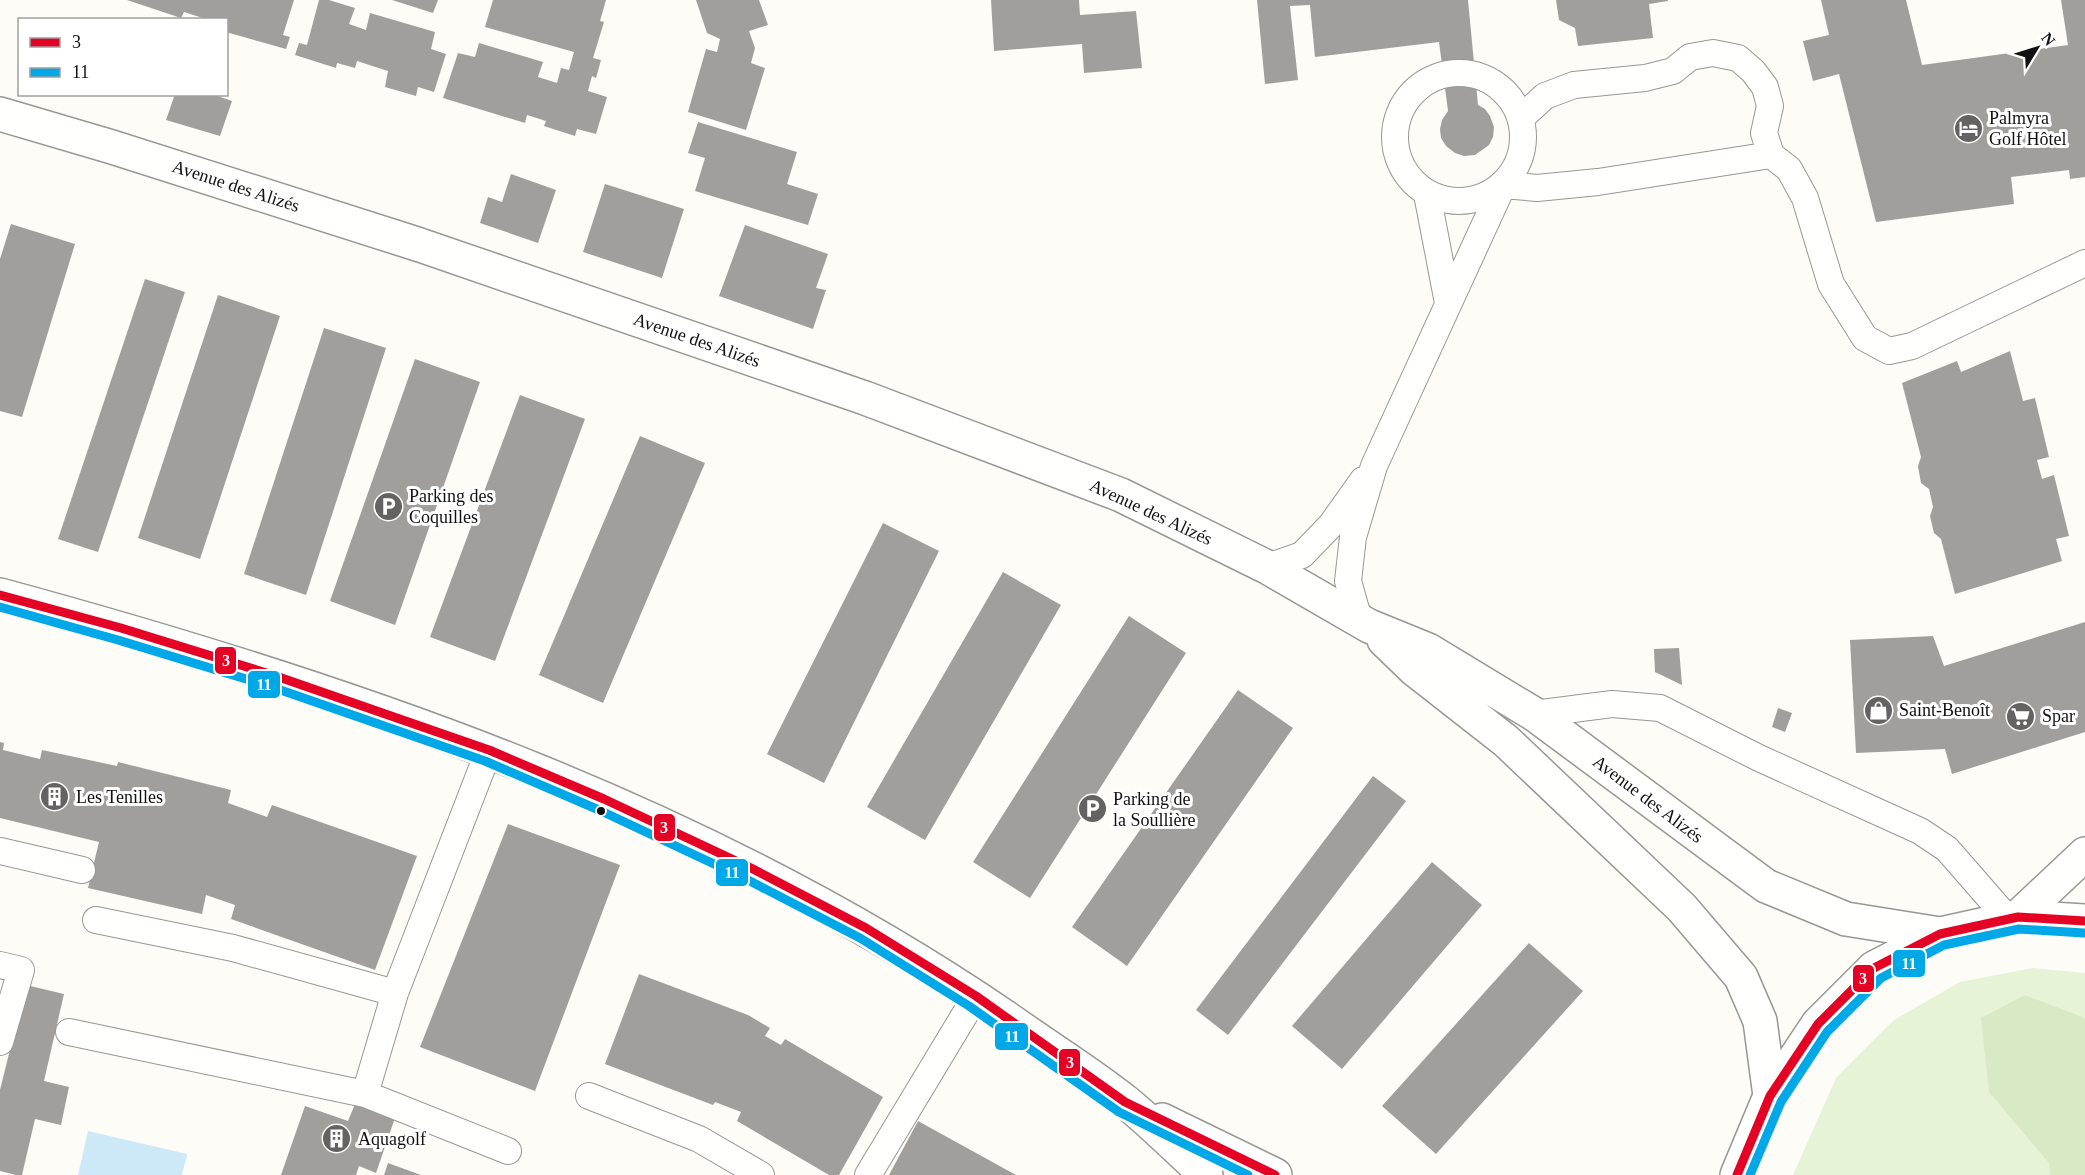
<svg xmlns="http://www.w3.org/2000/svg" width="2085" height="1175" font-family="Georgia,serif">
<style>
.green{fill:#e7f3d7}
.forest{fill:#d8eac5}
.water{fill:#cde8f7}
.building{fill:#a19f9c}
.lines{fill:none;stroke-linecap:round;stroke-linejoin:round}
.service-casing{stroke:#979795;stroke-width:28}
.minor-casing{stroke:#979795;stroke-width:36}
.tertiary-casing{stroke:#979795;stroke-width:36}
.service{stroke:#fffffe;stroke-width:26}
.minor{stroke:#fffffe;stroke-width:33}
.tertiary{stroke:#fffffe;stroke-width:33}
.bus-1-casing{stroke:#fff;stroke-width:14}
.bus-2-casing{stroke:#fff;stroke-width:14}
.bus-1{stroke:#e40324;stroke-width:9}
.bus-2{stroke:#00a8e7;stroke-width:9}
.bus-dot{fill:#111;stroke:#fff;stroke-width:2}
.labels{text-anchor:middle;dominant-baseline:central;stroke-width:6;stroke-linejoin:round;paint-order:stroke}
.poi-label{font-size:18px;fill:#111;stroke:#fff;text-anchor:start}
.street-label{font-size:18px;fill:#111;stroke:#fff}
.line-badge{stroke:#fff;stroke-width:2}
.badge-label{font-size:16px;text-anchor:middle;font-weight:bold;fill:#fff}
</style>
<rect width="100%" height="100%" fill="#fdfcf7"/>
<!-- green -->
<path class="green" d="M2033 968 2085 973V1175H1793L1836 1078 1894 1020 1960 982Z"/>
<!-- forest -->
<path class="forest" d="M2025 995 2085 1018V1175H2050L2049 1163 1989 1092 1981 1018Z"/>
<!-- water -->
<path class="water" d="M88 1131 187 1154 182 1175H78Z"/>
<!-- building -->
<path class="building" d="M127 0H294L283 35 290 37 286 49 226 32V20H209L184 12 181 18Z
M319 0H329L355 8 349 24 366 30 370 13 435 32 431 49 446 54 434 92 418 87 416 96 385 87 388 71 357 61 355 68 337 63 336 68 295 55 299 43 307 45Z
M392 0H438L433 13Z
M493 0H606L600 21 604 22 593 58 601 60 596 78 592 76 588 91 607 97 596 134 577 129 575 136 544 126 546 121 527 115 525 123 443 98 458 53 475 57 479 43 543 62 538 77 557 83 561 68 569 70 574 52 485 27Z
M696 0H759L768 25 749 31 755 48 751 63 765 68 746 130 688 112 706 49 717 52 720 39 707 33Z
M991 0H1079L1080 15 1136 11 1142 68 1084 73 1082 44 994 51Z
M1257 0H1468L1478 105 1485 109 1490 116 1494 127 1493 137 1489 145 1475 155 1464 156 1455 153 1446 146 1441 138 1440 129 1442 120 1448 111 1439 42 1315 57 1310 5 1290 6 1298 80 1265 84Z
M1556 0H1668V1L1649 4 1653 38 1578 46 1575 28 1559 20Z
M1821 0H1906L1922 65 2068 45 2061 0H2085V177L2070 179 2069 170 2011 177 2014 204 1876 222 1839 74 1813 81 1803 41 1829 35Z
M175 94H212L232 101 220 136 166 120Z
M698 122 797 152 787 184 818 194 808 225 695 191 705 158 688 153Z
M511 174 556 190 538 243 480 223 488 197 502 202Z
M605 184 684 209 662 278 583 252Z
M11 224 75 244 22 417 0 411V259Z
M745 225 828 254 816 288 826 290 813 329 719 296Z
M145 279 185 292 98 552 58 539Z
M218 295 280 316 200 559 138 538Z
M324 328 386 348 306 595 244 574Z
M2010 351 2023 401 2035 398 2049 457 2037 460 2042 479 2054 475 2069 536 2056 539 2062 561 1955 594 1941 539 1934 533 1930 516 1933 507 1929 489 1921 483 1918 466 1921 457 1902 383 1957 361 1961 372Z
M415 359 480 382 395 625 330 601Z
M520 395 585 419 495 661 430 637Z
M640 436 705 463 603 703 539 675Z
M883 523 939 551 824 783 767 754Z
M1003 572 1061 605 925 840 867 807Z
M1129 616 1186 653 1030 898 973 862Z
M2085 622V732L1952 774 1945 749 1856 753 1850 640 1933 636 1944 666Z
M1679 648 1682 685 1655 672 1654 649Z
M1238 690 1293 728 1127 966 1072 927Z
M1778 708 1792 713 1785 732 1772 727Z
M0 742 4 743 3 750 40 759 42 750 117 766 118 762 231 790 228 803 267 817 272 805 417 856 375 970 231 919 235 905 206 895 202 914 88 888 99 842 0 818Z
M1373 776 1406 801 1228 1035 1196 1010Z
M508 824 620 865 535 1091 420 1047Z
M1432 862 1482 905 1342 1069 1292 1026Z
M1529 943 1583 991 1436 1154 1382 1106Z
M639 974 748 1015 770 1028 765 1036 781 1045 785 1039 883 1097 839 1175H829L737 1121 741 1112 715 1102 713 1105 605 1064Z
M26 985 64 994 44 1081 69 1087 61 1125 35 1119 22 1175H16L0 1171V1090Z
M355 1104 395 1118 376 1173 359 1166 356 1175H281L305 1106 348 1121Z
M918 1121 1016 1175H889Z
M388 1163 421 1175H384Z"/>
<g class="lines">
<defs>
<path id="service" d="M1395 137a64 64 0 1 1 128 0a64 64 0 1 1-128 0Z
M1771 155 1789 169 1805 198 1831 284 1865 338 1889 351 1912 346 2085 263
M1427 194 1448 303
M1267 567 1302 555 1331 525 1363 480
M1359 620 1348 581 1353 537 1374 466 1503 185 1537 188 1598 182 1771 155 1764 133 1770 106 1765 87 1753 71 1738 58 1713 53 1690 57 1673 71 1645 78 1574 85 1545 96 1521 118
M1534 714 1612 704 1660 708 1759 758 1920 831 1947 849 2008 919
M0 851 82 870
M96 920 233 948 395 993
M0 965 21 970 0 1042
M69 1032 365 1094 508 1151
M365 1094 395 993 489 750
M589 1096 699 1139 761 1175
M868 1175 976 996"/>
<path id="minor" d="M0 595C361 693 723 817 1031 1035 1063 1057 1096 1078 1126 1102 1154 1125 1180 1151 1206 1175
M2018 917 2085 854
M1162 1120 1275 1175"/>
<path id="tertiary" d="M0 114 112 147 420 245 865 398 1121 495 1267 567 1369 626 1428 650 1534 714 1766 886 1846 919 1940 934
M1384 640 1414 669 1506 741 1682 908 1741 977 1760 1021 1770 1096
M1737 1175 1770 1096 1818 1024 1874 968 1940 934 2008 919 2018 917 2085 921"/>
</defs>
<!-- service casing -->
<use href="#service" class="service-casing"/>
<!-- minor casing -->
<use href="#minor" class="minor-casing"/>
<!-- tertiary casing -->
<use href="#tertiary" class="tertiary-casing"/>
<!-- service -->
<use href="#service" class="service"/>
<!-- minor -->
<use href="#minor" class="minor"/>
<!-- tertiary -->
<use href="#tertiary" class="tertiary"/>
<defs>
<path id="bus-1" d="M0 595 121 628 273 675 489 750 604 799 751 868 866 928 976 996 1125 1102 1275 1175
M1737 1175 1770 1096 1818 1024 1874 968 1940 934 2018 917 2085 921"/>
<path id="bus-2" d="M0 607 118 640 269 686 485 761 599 810 746 879 860 938 969 1006 1119 1112 1248 1175
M1750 1175 1781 1102 1827 1032 1881 978 1944 945 2019 929 2084 933"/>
</defs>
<!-- bus-1 casing -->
<use href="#bus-1" class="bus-1-casing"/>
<!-- bus-2 casing -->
<use href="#bus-2" class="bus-2-casing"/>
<!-- bus-1 -->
<use href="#bus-1" class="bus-1"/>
<!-- bus-2 -->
<use href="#bus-2" class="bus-2"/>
</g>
<!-- icons -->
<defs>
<symbol id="hotel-disc" viewBox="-11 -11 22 22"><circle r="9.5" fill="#646362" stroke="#fff"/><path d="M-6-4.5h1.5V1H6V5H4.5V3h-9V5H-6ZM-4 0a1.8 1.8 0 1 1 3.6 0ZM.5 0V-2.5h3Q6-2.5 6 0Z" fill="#fff"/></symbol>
<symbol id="parking-disc" viewBox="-11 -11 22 22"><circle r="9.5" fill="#646362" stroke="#fff"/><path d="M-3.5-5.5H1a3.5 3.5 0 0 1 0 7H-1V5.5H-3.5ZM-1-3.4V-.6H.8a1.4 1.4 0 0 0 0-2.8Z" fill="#fff"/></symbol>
<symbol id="shop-disc" viewBox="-11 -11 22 22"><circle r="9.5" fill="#646362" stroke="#fff"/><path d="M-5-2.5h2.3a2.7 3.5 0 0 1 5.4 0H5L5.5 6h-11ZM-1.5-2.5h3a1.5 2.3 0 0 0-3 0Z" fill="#fff"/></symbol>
<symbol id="supermarket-disc" viewBox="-11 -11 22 22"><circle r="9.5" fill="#646362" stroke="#fff"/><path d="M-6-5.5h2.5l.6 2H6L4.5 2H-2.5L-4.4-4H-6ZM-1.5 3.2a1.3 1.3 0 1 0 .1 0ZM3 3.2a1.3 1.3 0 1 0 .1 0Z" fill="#fff"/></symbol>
<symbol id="building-disc" viewBox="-11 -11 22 22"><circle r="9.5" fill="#646362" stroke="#fff"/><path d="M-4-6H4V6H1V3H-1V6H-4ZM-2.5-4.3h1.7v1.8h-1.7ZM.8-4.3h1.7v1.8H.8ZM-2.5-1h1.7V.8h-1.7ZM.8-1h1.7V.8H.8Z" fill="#fff"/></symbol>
</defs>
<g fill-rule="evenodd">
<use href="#hotel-disc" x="1952" y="112" width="33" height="33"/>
<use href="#parking-disc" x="372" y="490" width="33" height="33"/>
<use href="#shop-disc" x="1862" y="694" width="33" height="33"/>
<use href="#supermarket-disc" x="2004" y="700" width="33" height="33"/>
<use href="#building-disc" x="38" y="780" width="33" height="33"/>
<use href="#parking-disc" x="1076" y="792" width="33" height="33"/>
<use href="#building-disc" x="320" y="1122" width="33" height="33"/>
</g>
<!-- markers -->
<circle class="bus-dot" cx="601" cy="811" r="5"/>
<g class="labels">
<!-- poi labels -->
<g class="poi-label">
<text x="1989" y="118">Palmyra<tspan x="1989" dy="21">Golf Hôtel</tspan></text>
<text x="409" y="496">Parking des<tspan x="409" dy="21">Coquilles</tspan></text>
<text x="1899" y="710">Saint-Benoît</text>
<text x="2042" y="716">Spar</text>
<text x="76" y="797">Les Tenilles</text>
<text x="1113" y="799">Parking de<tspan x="1113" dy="21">la Soullière</tspan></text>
<text x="358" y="1139">Aquagolf</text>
</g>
<!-- street labels -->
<g class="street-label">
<text transform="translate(236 186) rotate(18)">Avenue des Alizés</text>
<text transform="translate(697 340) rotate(19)">Avenue des Alizés</text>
<text transform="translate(1151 512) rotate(25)">Avenue des Alizés</text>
<text transform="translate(1648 799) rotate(37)">Avenue des Alizés</text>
</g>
</g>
<g class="line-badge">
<rect x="214" y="646" width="23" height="29" rx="6" fill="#e40324"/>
<rect x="247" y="670" width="34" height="29" rx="6" fill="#00a8e7"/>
<rect x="653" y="813" width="23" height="29" rx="6" fill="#e40324"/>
<rect x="715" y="858" width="34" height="29" rx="6" fill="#00a8e7"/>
<rect x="1892" y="949" width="34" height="29" rx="6" fill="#00a8e7"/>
<rect x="1852" y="964" width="23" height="29" rx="6" fill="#e40324"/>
<rect x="994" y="1022" width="35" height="29" rx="6" fill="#00a8e7"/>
<rect x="1058" y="1048" width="23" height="29" rx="6" fill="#e40324"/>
</g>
<g class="badge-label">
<text x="226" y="666">3</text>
<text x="264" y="690">11</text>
<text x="664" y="833">3</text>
<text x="732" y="878">11</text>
<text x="1909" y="969">11</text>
<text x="1863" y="984">3</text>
<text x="1012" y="1042">11</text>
<text x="1070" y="1068">3</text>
</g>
<!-- legend -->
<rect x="18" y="18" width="210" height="78" fill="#ffffff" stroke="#a0a0a0" stroke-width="1.5"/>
<rect x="30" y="38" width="30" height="9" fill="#e40324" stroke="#a0a0a0" stroke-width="1.5"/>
<text x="72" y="48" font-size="18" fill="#111111">3</text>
<rect x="30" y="68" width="30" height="9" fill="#00a8e7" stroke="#a0a0a0" stroke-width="1.5"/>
<text x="72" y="78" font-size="18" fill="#111111">11</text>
<!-- north arrow -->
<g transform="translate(2037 48) rotate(52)" stroke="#ffffff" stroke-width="4.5" paint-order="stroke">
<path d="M0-4.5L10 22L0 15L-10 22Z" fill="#111111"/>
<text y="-9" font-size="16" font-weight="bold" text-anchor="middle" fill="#111111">N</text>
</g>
</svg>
